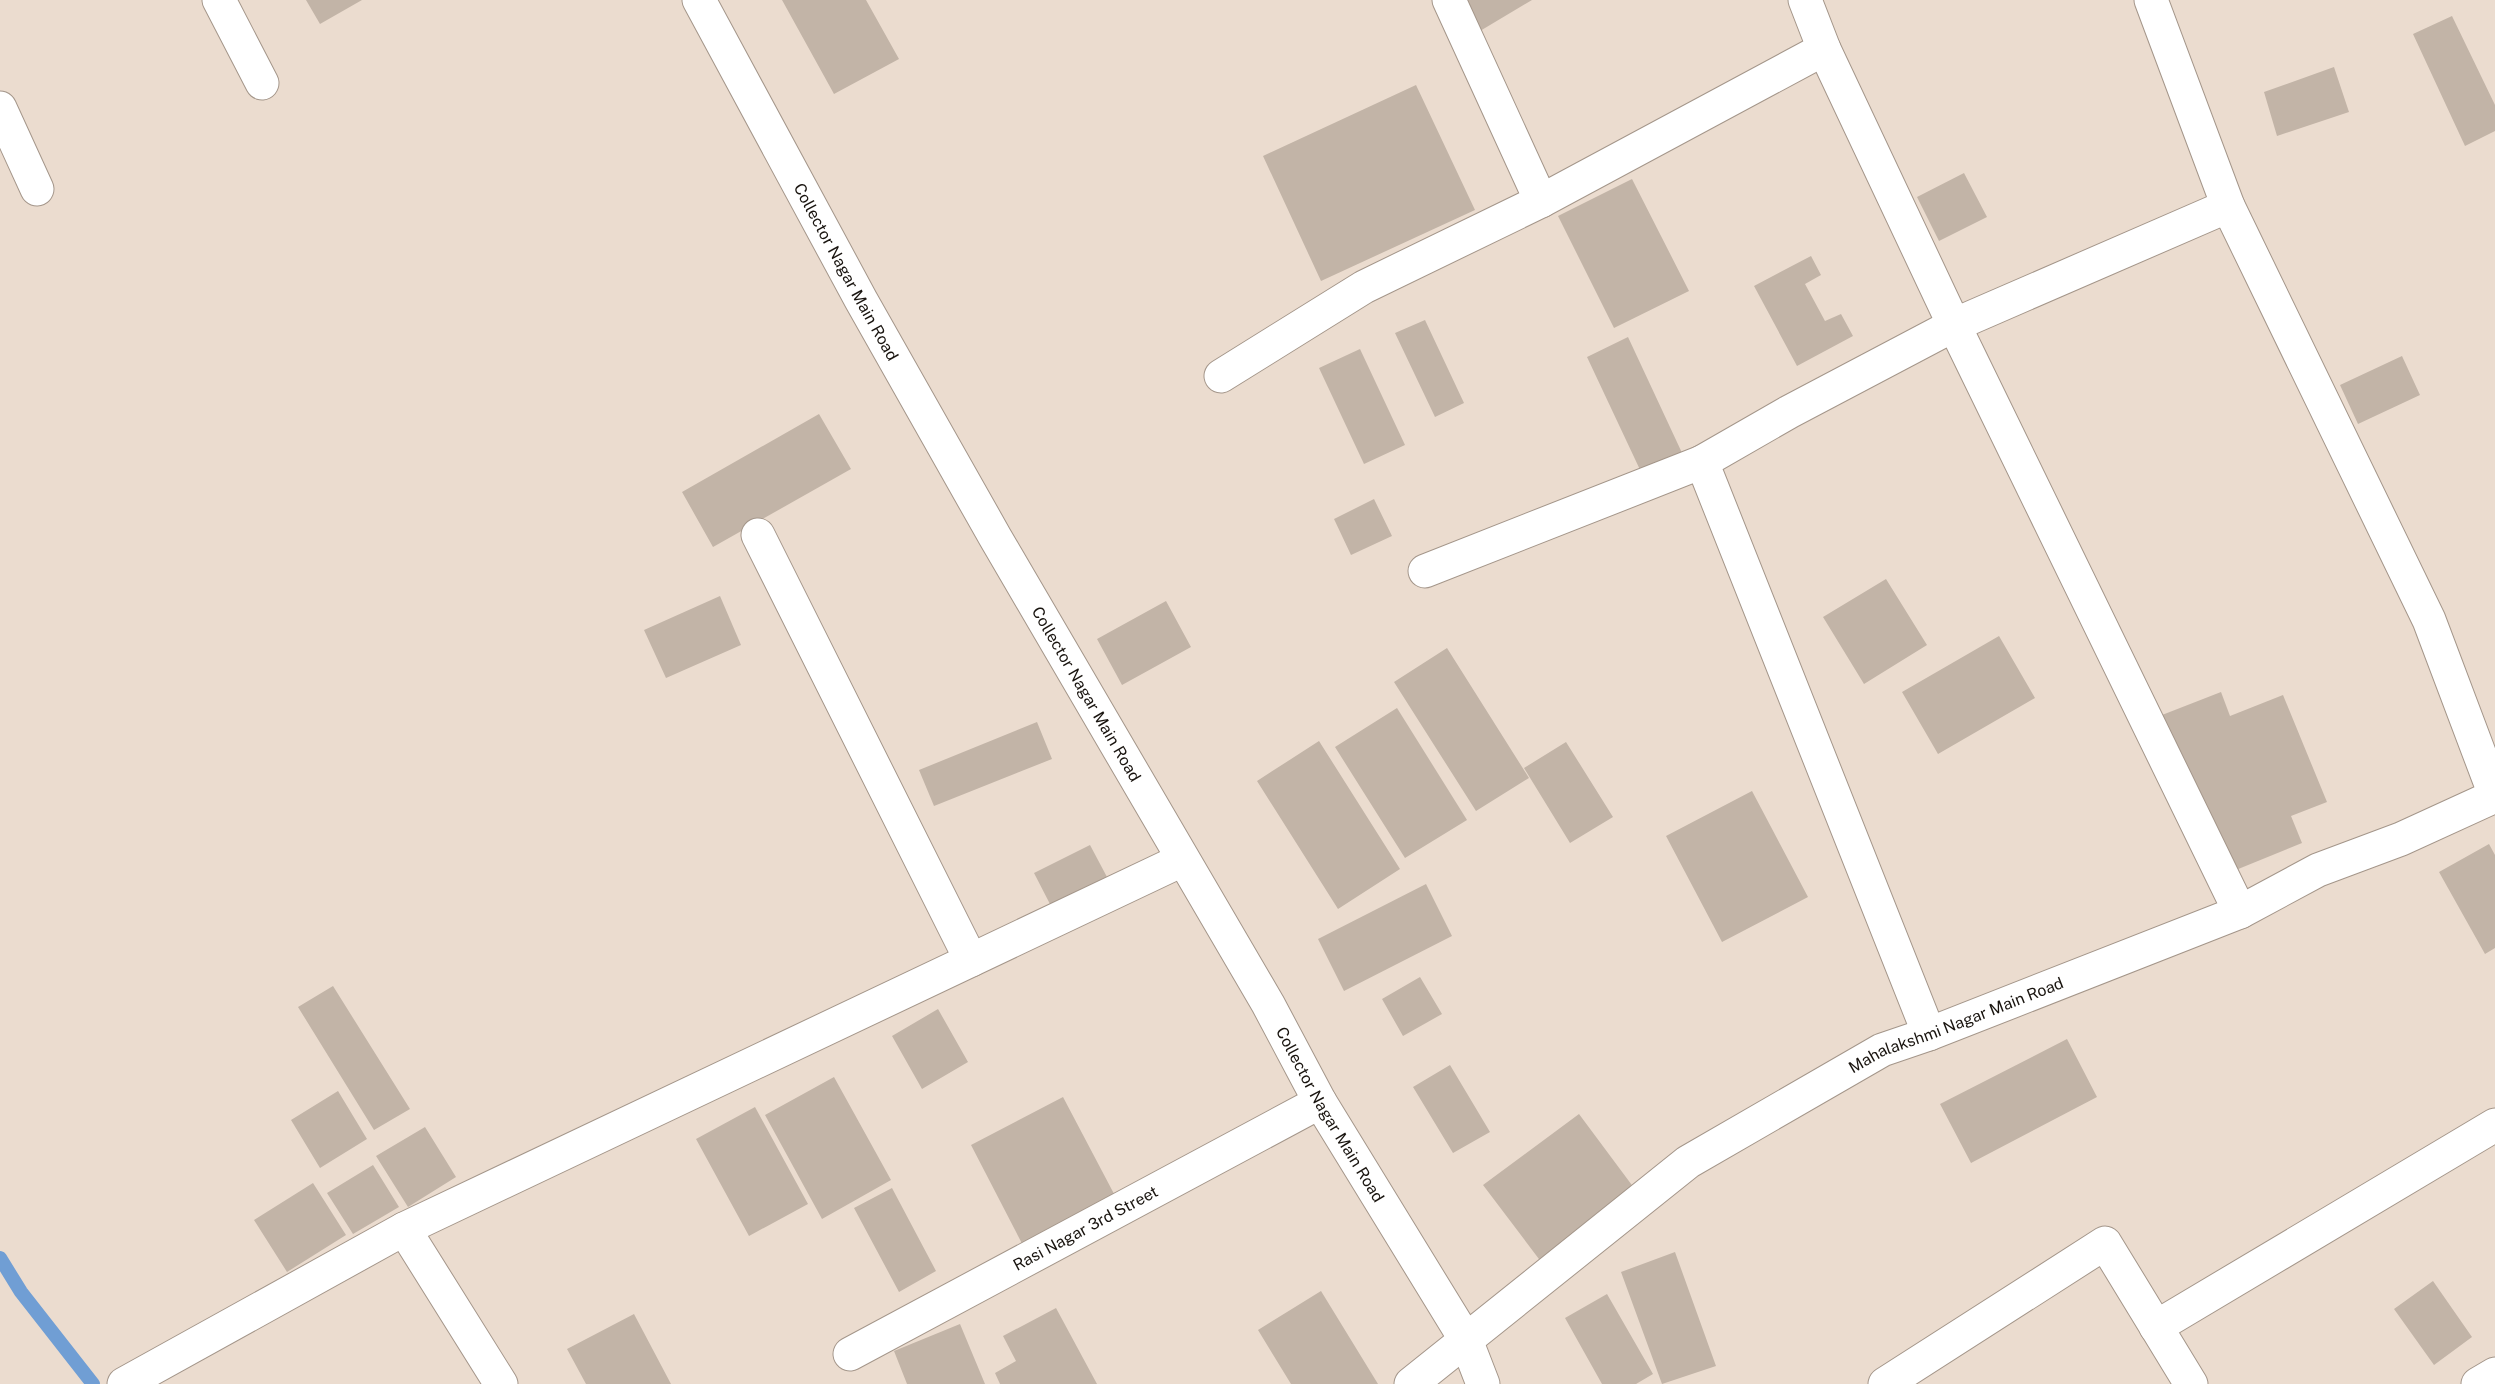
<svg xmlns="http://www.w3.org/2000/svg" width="2495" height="1384" font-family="'Public Sans',sans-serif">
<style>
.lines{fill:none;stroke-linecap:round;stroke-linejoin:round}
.stream{stroke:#709ed4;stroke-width:14}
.building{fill:#c2b4a7}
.minor-casing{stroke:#a4968a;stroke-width:35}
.secondary-casing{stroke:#a4968a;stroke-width:35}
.minor{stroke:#fff;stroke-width:33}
.secondary{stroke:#fff;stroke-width:33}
.labels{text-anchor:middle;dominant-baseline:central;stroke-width:6;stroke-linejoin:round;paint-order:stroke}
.street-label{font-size:16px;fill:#19140f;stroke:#ebdccf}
</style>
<rect width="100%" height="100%" fill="#ebdccf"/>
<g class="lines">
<!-- stream -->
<path class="stream" d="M0 1258 21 1292 93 1384"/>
</g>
<!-- building -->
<path class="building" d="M306 0H362L320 24Z
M782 0H866L899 59 834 94Z
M1460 0H1532L1480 31Z
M2452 16 2495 105V131L2465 146 2413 34Z
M2334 67 2349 112 2277 136 2264 92Z
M1416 85 1475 210 1321 281 1263 156Z
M1964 173 1987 217 1939 241 1917 197Z
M1632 179 1689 291 1614 328 1558 216Z
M1811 256 1821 275 1805 284 1825 321 1841 314 1853 336 1797 366 1754 286Z
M1425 320 1464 403 1435 417 1395 333Z
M1628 337 1683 455 1642 474 1587 357Z
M1360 349 1405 445 1364 464 1319 368Z
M2402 356 2420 395 2358 424 2340 385Z
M819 414 851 469 713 547 682 492Z
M1374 499 1392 536 1351 555 1334 519Z
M1886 579 1927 645 1864 684 1823 617Z
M720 596 741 645 666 678 644 630Z
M1166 601 1191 647 1122 685 1097 639Z
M1999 636 2035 698 1938 754 1902 692Z
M1447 648 1529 778 1476 811 1394 682Z
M2221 692 2230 716 2283 695 2327 802 2291 816 2302 843 2226 874 2162 715Z
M1397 708 1467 820 1405 858 1335 747Z
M1037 722 1052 759 934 806 919 770Z
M1319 741 1400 869 1338 909 1257 781Z
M1566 742 1613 817 1570 843 1524 768Z
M1752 791 1808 897 1722 942 1666 836Z
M2489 844 2495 855V948L2485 954 2439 872Z
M1090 845 1107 877 1051 906 1034 873Z
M1426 884 1452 936 1344 991 1318 939Z
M1420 977 1442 1014 1403 1036 1382 999Z
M333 986 410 1109 374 1130 298 1007Z
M938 1009 968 1062 922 1089 892 1036Z
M2067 1039 2097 1097 1971 1163 1940 1104Z
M1450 1065 1490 1132 1453 1153 1413 1087Z
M834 1077 891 1180 822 1219 765 1115Z
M338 1091 367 1139 320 1168 291 1120Z
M1063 1097 1122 1209 1029 1257 971 1145Z
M755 1107 808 1204 749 1236 696 1139Z
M1579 1114 1640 1196 1545 1267 1483 1185Z
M425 1127 456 1177 408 1207 376 1156Z
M373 1165 399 1207 353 1234 327 1193Z
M313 1183 346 1235 287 1272 254 1220Z
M892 1188 936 1271 899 1292 854 1208Z
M1675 1252 1716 1366 1662 1384 1621 1272Z
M2433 1281 2472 1337 2434 1365 2394 1309Z
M1321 1291 1378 1384H1291L1258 1330Z
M1607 1294 1653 1374 1636 1384H1602L1565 1318Z
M1056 1308 1097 1384H1000L995 1373 1016 1361 1003 1336Z
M634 1314 671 1384H586L567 1349Z
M960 1324 985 1384H907L894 1351Z"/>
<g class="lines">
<defs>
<g id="minor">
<path d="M219 0 262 83"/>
<path id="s1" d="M699 0 861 300 995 537 1268 1004 1320 1102 1466 1340 1483 1384"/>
<path d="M1449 0 1541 201"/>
<path d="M1805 0 1824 49 1954 325 2240 912"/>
<path d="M2151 0 2228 206 2429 620 2495 795"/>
<path d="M0 108 37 189"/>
<path d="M1221 376 1364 287 1541 201 1824 49"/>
<path d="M758 535 971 960"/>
<path d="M1425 571 1702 462"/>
<path d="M1929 1034 1702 462 1789 412 1954 325 2228 206"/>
<path d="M404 1229 501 1384"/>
<path d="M2156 1327 2495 1125"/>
<path id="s2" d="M850 1354 1320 1102"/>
<path d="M124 1384 404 1229 1182 860"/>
<path id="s3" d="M1411 1384 1688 1162 1882 1050 1929 1034 2240 912 2318 870 2401 839 2495 796"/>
<path d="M1885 1384 2105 1243 2191 1384"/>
</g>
<path id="secondary" d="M2478 1384 2495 1374"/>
</defs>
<!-- minor casing -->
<use href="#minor" class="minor-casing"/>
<!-- secondary casing -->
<use href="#secondary" class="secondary-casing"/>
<!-- minor -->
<use href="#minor" class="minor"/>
<!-- secondary -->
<use href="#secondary" class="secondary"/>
</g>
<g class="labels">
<!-- street labels -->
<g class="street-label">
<text stroke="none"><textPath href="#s1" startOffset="309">Collector Nagar Main Road</textPath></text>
<text stroke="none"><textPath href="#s1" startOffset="795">Collector Nagar Main Road</textPath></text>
<text stroke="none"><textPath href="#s3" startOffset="657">Mahalakshmi Nagar Main Road</textPath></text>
<text stroke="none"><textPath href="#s1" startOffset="1281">Collector Nagar Main Road</textPath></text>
<text stroke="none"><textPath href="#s2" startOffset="267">Rasi Nagar 3rd Street</textPath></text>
</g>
</g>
</svg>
